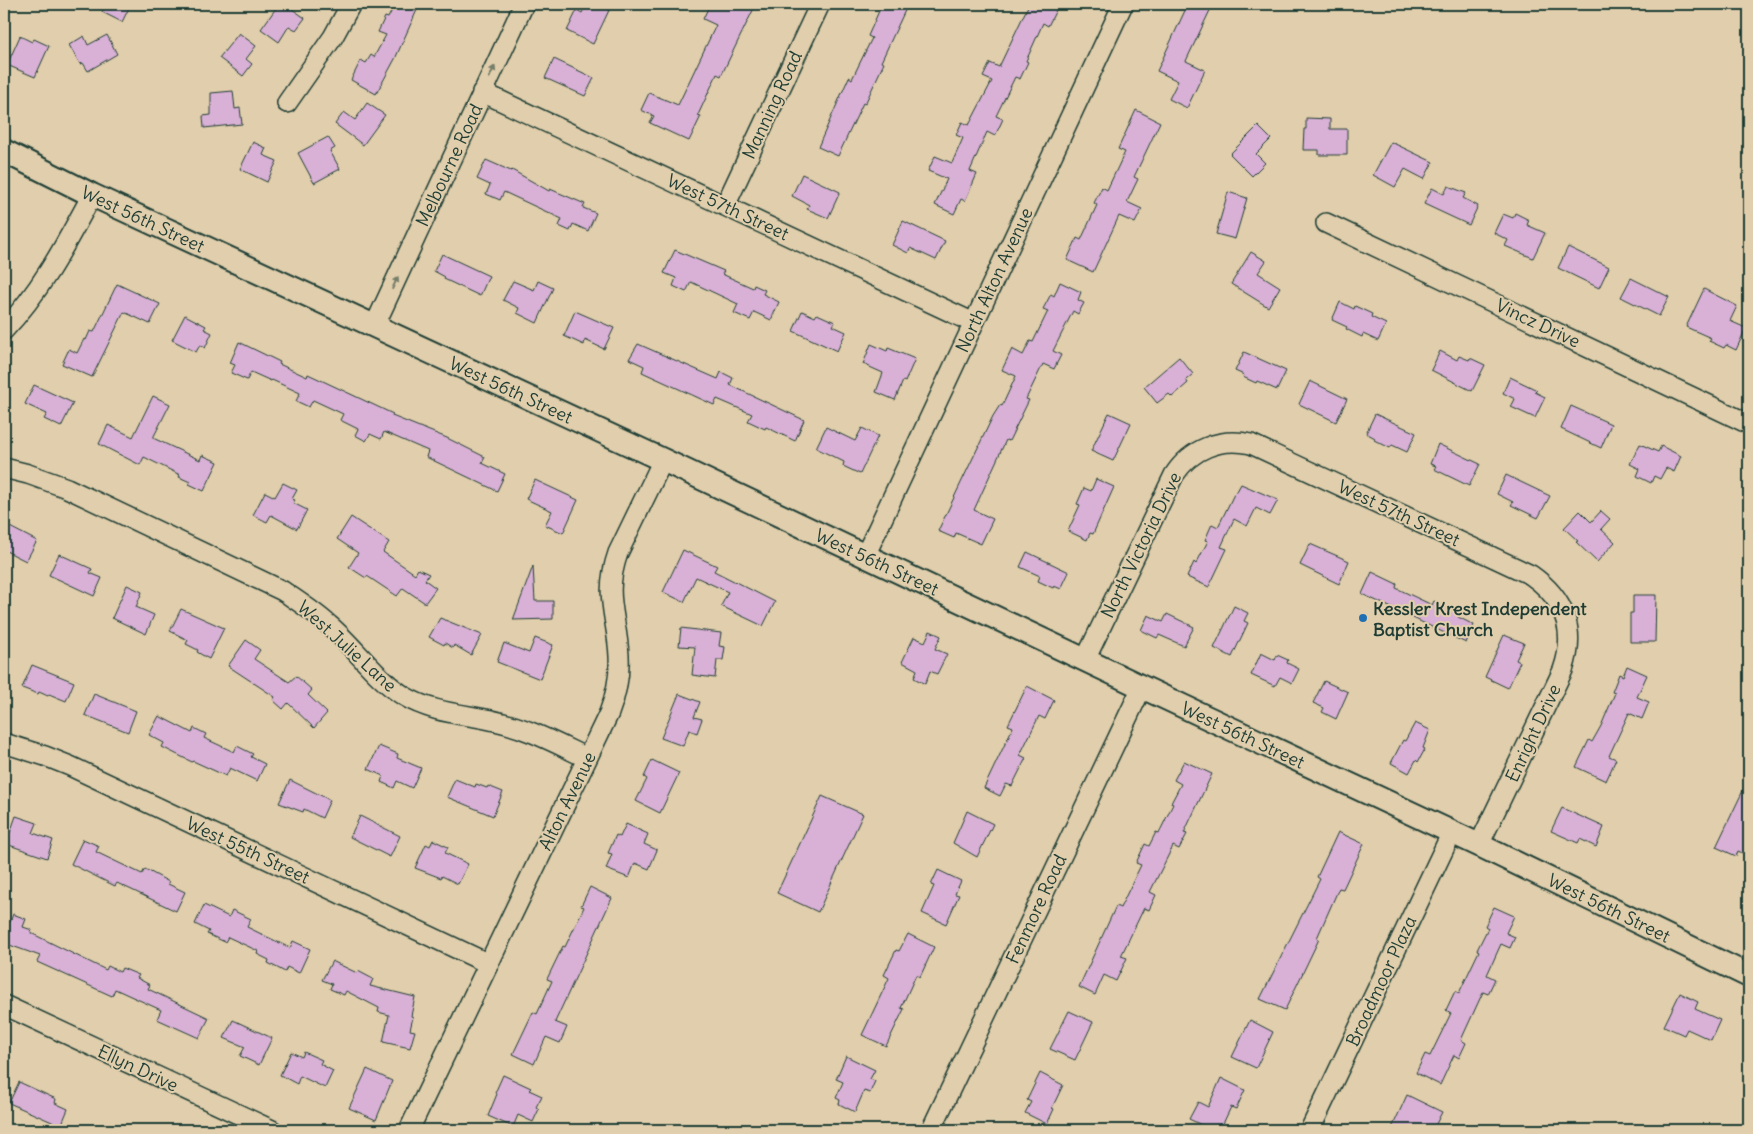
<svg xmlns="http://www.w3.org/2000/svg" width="1753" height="1134" font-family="Delius,sans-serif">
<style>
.building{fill:#d9b0d6;stroke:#1f3d34}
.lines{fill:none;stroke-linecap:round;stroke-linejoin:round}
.minor-casing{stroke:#1f3d34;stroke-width:22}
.major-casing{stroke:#1f3d34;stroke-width:26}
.minor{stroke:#e1ceac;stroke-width:19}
.major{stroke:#e1ceac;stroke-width:22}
.oneway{fill:#767e6a}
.poi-dot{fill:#1f6fb2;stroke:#e1ceac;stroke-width:2}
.labels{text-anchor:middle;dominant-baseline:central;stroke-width:4;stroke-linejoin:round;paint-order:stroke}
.street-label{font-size:18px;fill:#1f3d34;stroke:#e1ceac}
.poi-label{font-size:18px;font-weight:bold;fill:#1f3d34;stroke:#e1ceac;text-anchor:start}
</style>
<rect width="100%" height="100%" fill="#e1ceac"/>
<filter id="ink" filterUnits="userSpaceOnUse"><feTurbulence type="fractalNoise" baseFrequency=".02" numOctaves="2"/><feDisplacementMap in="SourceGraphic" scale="10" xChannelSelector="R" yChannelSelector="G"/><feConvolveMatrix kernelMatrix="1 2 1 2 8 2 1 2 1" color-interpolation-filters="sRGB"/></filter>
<g filter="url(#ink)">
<!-- building -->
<path class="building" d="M106 4H131L122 22 102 12Z
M279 4H285L305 18 296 30 289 26 279 42 261 29Z
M395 4H402L417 10 395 59 376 94 351 80 361 60 366 63 371 55 374 57 386 35 378 32 385 17 388 18Z
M586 4H612L593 44 567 31 577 10 582 13Z
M710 4H756L721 76 717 74 698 115 701 116 689 141 650 123 654 116 641 110 649 93 678 105 716 25 703 19Z
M882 4H908L881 62 884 63 865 104 863 103 838 156 818 147 849 77 852 79 872 38 868 36Z
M1029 4H1059L1048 26 1043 23 1026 61 1028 62 1020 79 1015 77 996 116 1003 119 995 136 987 132 970 171 977 174 965 201 961 199 954 214 935 205 947 179 928 171 935 156 952 163 963 138 956 135 962 122 969 125 992 81 983 77 990 63 999 67Z
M1188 4H1213L1186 61 1205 70 1187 108 1169 99 1178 81 1157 71Z
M239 33 256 46 246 59 252 64 243 76 219 58Z
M107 35 117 54 88 71 83 63 80 64 69 45 84 36 88 45Z
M20 36 32 42 34 39 49 46 35 77 7 65Z
M554 59 594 78 585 96 545 78Z
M233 91 235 109 240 108 242 124 204 128 203 116 211 115V93Z
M367 103 385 115 363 145 335 124 344 112 355 120Z
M1136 110 1160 122 1134 177 1138 179 1127 202 1142 209 1135 223 1119 216 1093 272 1067 260 1077 238 1081 240 1097 205 1094 203 1102 187 1107 190 1125 152 1118 149Z
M1306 118 1330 119V129H1347V155H1319V150H1303L1304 129H1306Z
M1258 126 1271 139 1256 154 1265 163 1252 176 1230 154Z
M328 137 335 148 330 151 340 169 314 183 298 153Z
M253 142 266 148 263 155 277 161 267 182 240 169Z
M1391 142 1433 162 1424 179 1405 169 1395 187 1373 175Z
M486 160 511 171 512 170 549 191 550 189 585 204 583 208 596 213 588 231 573 224 570 231 559 226 562 219 504 192 500 200 486 194 490 185 477 179Z
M802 174 840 192 828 218 807 209 809 205 792 196Z
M1448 186 1466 193 1463 198 1478 206 1469 225 1424 204 1432 188 1444 194Z
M1228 192 1247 198 1235 239 1216 234Z
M1515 213 1529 220 1527 225 1545 233 1533 258 1505 246 1508 240 1494 233 1503 214 1513 218Z
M903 221 945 241 936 260 910 248 908 253 892 245Z
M1568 247 1609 267 1599 288 1558 268Z
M675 250 724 271 722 274 753 288 754 285 765 290 763 294 779 302 771 320 754 312 750 320 734 313 738 304 691 282 686 292 673 286 676 278 664 273Z
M1251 252 1266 261 1258 273 1280 287 1268 307 1231 284Z
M442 254 489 276 480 296 444 279 445 277 434 271Z
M1631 278 1669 297 1659 316 1621 297Z
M513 281 534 290 538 281 553 288 537 323 517 313 519 308 503 300Z
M1060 282 1081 292 1078 300 1084 303 1078 314 1073 311 1053 351 1061 355 1054 369 1043 364 1026 399 1029 400 1009 441 1006 440 974 510 993 519 981 544 956 533 954 538 938 531 993 416 1000 405 1002 406 1016 376 1002 370 1012 349 1023 355 1030 341 1033 342 1048 311 1043 309 1051 294 1054 296Z
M117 284 160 304 150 324 124 312 92 377 62 364 69 349 77 353 84 339 86 340 90 331 94 332Z
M1704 289 1737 306 1730 321 1746 328 1736 350 1726 345 1724 348 1709 341 1711 338 1686 327Z
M1340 302 1354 309 1355 306 1372 314 1371 317 1386 324 1378 341 1363 334 1362 337 1346 329 1347 327 1332 320Z
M575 311 614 328 604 349 585 340 584 345 564 336Z
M802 311 815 317 817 314 835 322 833 326 846 332 837 351 793 331Z
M185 315 206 326 204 329 212 333 205 348 200 345 196 352 172 340Z
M239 342 280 362 279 364 307 377 308 374 393 414 392 416 447 438 485 457 482 463 505 474 497 491 426 457 428 451 384 432 381 439 370 434 366 441 355 435 358 429 340 420 343 414 313 400 309 407 296 401 300 393 272 380 271 381 251 372 247 380 231 373 235 365 230 363Z
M638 344 718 379 721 372 733 378 730 385 804 420 795 441 766 427 765 429 748 421 752 414 717 399 714 405 642 372 644 366 629 359Z
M871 344 887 351 888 348 915 359 905 382 903 381 895 400 876 392 883 373 863 364Z
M1440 351 1457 360 1459 356 1469 360 1470 358 1485 365 1472 391 1431 370Z
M1244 352 1286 371 1277 390 1257 381 1256 383 1243 377 1244 375 1235 371Z
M1179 357 1193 374 1186 380 1188 383 1172 397 1169 394 1157 403 1144 387Z
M1510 377 1537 390 1535 392 1545 397 1535 418 1511 407 1515 399 1503 393Z
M1310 381 1347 399 1336 422 1299 404Z
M34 385 73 403 61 427 44 419 47 414 25 404Z
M153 396 170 404 153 438 200 460 202 455 218 462 204 491 189 484 190 482 179 477 180 475 144 457 140 465 99 444 108 425 133 437Z
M1571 406 1611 424 1601 448 1561 429Z
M1109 413 1131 423 1113 461 1091 451Z
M1375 414 1416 433 1407 452 1392 445 1390 448 1374 440 1375 438 1366 433Z
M826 427 855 441 862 428 878 436 860 474 843 466 844 462 816 448Z
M1438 444 1480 464 1469 486 1434 469 1436 466 1430 464Z
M1640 444 1658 452 1661 446 1681 456 1674 472 1666 468 1660 479 1654 476 1651 483 1637 476 1640 469 1630 464Z
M1506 475 1550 496 1538 518 1511 505 1513 502 1497 494Z
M1096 479 1114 487 1093 534 1090 533 1087 540 1068 531 1080 505 1077 504 1084 488 1091 491Z
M535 480 578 500 563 533 545 525 552 511 526 499Z
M283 483 297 490 292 499 295 500 293 503 307 510 297 529 271 515 267 522 253 515 265 492 275 497Z
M1241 484 1278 500 1270 515 1256 508 1247 526 1234 519 1221 547 1227 549 1209 587 1187 577 1194 562 1196 564 1208 541 1205 540 1212 524 1218 527 1235 492 1236 493Z
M1580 511 1591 522 1601 511 1610 519 1601 529 1615 542 1597 562 1576 542 1578 541 1564 528Z
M351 517 389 542 383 552 415 574 418 569 429 574 425 580 436 588 425 603 403 588 397 596 367 576 366 578 349 567 358 553 337 539Z
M4 524 37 541 26 561 4 550Z
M1310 544 1349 561 1339 584 1300 565Z
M683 550 717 566 714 571 775 602 763 626 721 606 728 592 696 577 684 602 663 592Z
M1027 552 1069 572 1061 589 1054 586 1053 588 1038 581 1040 576 1020 567Z
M59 554 92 569 90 573 102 578 94 596 49 575Z
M533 566 535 601H553V619L513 620Z
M1372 572 1397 584 1396 588 1432 605 1434 601 1460 613 1458 617 1474 625 1466 643 1362 594Z
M127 585 142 592 136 607 154 615 146 634 112 618Z
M1633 595H1656L1655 642H1630V613H1633Z
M1234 606 1248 613 1244 621 1248 623 1232 657 1214 648Z
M181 609 224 628 209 659 197 652 198 650 186 644 188 640 170 631Z
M1167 614 1194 627 1184 646 1159 635 1157 638 1141 630 1148 615 1163 622Z
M440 618 482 635 471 655 454 645 453 648 445 643 444 645 429 637Z
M681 628 721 633 719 646 725 647 723 660H717L715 678 692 675 695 647 679 646Z
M930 631 941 636 935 649 947 654 937 674 930 671 925 684 914 678 917 670 902 662 914 637 925 642Z
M1504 635 1524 643 1516 660 1520 662 1508 688 1485 677Z
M535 638 553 645 540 679 497 662 504 643 529 653Z
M246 640 260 650 254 659 289 682 296 676 312 690 308 695 327 713 314 728 288 703 283 709 273 700 275 697 228 666Z
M1261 653 1275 660 1277 655 1288 660 1287 663 1299 669 1292 683 1280 677 1275 686 1251 675Z
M32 665 74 682 66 701 49 694 48 696 39 692 38 694 22 688Z
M1627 666 1647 675 1637 697 1649 702 1642 719 1629 713 1609 756 1616 759 1606 781 1576 767 1589 740 1592 742 1601 726 1615 693 1612 692 1619 674 1623 676Z
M1324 681 1348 692 1336 719 1322 712 1324 708 1313 703Z
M1027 686 1054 700 1045 719 1039 716 1020 755 1026 758 1012 786 1006 784 1000 796 984 788 1013 727 1008 725Z
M94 694 136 711 128 732 85 715Z
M679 694 700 702 694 717 702 719 697 733 689 730 683 746 661 738Z
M159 716 192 733 194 728 206 734 204 738 234 752 237 746 253 754 251 757 265 764 257 781 230 768 226 776 193 761 192 762 162 747 164 743 149 735Z
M1415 723 1430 730 1423 748 1425 749 1418 762 1416 760 1409 773 1391 763 1403 740 1405 741Z
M379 746 398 754 397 758 421 768 412 788 397 781 394 788 381 782 383 776 368 769Z
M652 760 679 773 660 813 636 801 647 779 644 777Z
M1184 761 1212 774 1184 833 1187 834 1179 849 1173 846 1150 892 1156 895 1149 910 1144 908 1121 956 1127 958 1116 981 1104 975 1095 995 1079 987 1116 906 1120 908 1141 865 1136 863 1145 844 1149 846 1156 832 1159 833 1173 804 1171 803 1181 784 1174 780Z
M1749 778V856L1738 851 1736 856 1716 847Z
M455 779 475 787 476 784 487 788 488 786 503 792 493 816 447 797Z
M290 780 330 800 322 818 304 809 303 812 279 803Z
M822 796 863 814 818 912 777 893Z
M1562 808 1604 827 1596 847 1580 839 1578 843 1551 831Z
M967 811 993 824 977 857 953 843Z
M16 816 37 823 33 833 53 840 47 858 6 844Z
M360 816 400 836 390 857 350 837Z
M626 824 648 834 644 844 657 850 649 869 635 863 629 878 606 869 612 854 608 853 616 835 620 837Z
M1338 832 1364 844 1343 889 1339 888 1317 938 1319 939 1285 1010 1260 999 1320 879 1317 877Z
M83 839 99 846 96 852 142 874 145 869 169 882 168 884 185 892 176 911 117 883 115 886 71 864Z
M433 840 448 847 445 853 468 864 458 884 442 876 441 878 415 868 426 844 430 846Z
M938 870 961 881 955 894 959 895 946 924 922 913 934 886 931 885Z
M590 887 612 898 555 1022 567 1027 560 1043 546 1037 534 1064 513 1054 533 1012 537 1014 552 981 547 979 563 946 565 947 584 907 581 906Z
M204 905 229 917 232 910 251 919 247 927 290 948 293 941 310 949 299 973 287 967 285 972 268 963 269 960 257 954 258 951 228 937 225 942 207 934 209 931 195 924Z
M1494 907 1514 916 1506 933 1515 937 1510 948 1501 944 1487 975 1495 979 1488 994 1483 992 1461 1040 1466 1043 1459 1058 1454 1055 1440 1085 1416 1073 1425 1054 1430 1056 1451 1013 1446 1010 1455 991 1459 993 1479 951 1477 950 1488 928 1485 926Z
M13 914 26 919 23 927 32 930 31 933 106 970 108 966 120 972 122 968 139 975 137 978 150 985 148 989 209 1018 199 1038 157 1019 161 1010 115 989 112 996 37 962 40 956 4 943V920L10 922Z
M908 934 934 947 920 977 916 975 901 1008 904 1009 886 1046 862 1035 889 978 884 975 896 950 899 951Z
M332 961 357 973 358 971 373 979 370 986 415 997 411 1016 413 1017 410 1030 415 1031 410 1048 383 1042 389 1015 378 1012 379 1008 346 991 344 995 330 989 332 984 322 980Z
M1680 993 1698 1002 1695 1009 1720 1020 1711 1040 1687 1029 1684 1035 1664 1026Z
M1069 1011 1093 1022 1075 1060 1050 1049Z
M233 1020 272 1038 259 1065 240 1056 245 1047 224 1038Z
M1250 1020 1273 1032 1256 1068 1232 1057Z
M291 1052 302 1057 304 1052 322 1060 320 1064 333 1071 325 1088 300 1076 297 1084 280 1075Z
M846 1056 875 1070 870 1079 875 1081 870 1093 864 1091 855 1112 839 1104 840 1100 836 1098 843 1082 836 1079Z
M367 1069 392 1081 376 1120 349 1108Z
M1040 1073 1063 1085 1052 1108 1054 1109 1047 1124 1025 1113 1031 1102 1027 1100Z
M503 1075 531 1088 529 1090 542 1096 536 1107 539 1109 533 1122 518 1115 513 1127 488 1116 497 1094 495 1093Z
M1221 1078 1245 1090 1236 1109 1231 1107 1220 1130H1212L1189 1119 1198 1102 1208 1107Z
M19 1082 56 1099 55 1103 68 1109 61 1126 9 1103Z
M1407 1095 1442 1112 1433 1130H1391Z"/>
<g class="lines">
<defs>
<path id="minor" d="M482 92 974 323
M287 103 333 37 351 4
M725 206 820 4
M1326 223 1749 424
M374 327 524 4
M4 330C42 290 66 243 92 195
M4 468 28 474 67 488 283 591C299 602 315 612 329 625 355 647 375 678 404 696 432 713 464 714 495 721 528 728 557 744 587 758
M865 556 1123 4
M1085 660 1174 475C1191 449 1220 437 1251 444L1531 575C1564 598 1577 630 1563 670L1479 845
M4 743 45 756 70 766 489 964
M4 1005 272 1130
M409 1130 609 713C616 695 620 675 619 656 617 615 603 596 618 553L663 460
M931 1130 1142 687
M1310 1130 1452 832"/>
<path id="major" d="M4 151 92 195 663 460 1142 687 1479 845 1749 976"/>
</defs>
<!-- minor casing -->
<use href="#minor" class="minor-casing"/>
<!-- major casing -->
<use href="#major" class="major-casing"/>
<!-- minor -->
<use href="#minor" class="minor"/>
<!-- major -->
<use href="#major" class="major"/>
</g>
<!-- one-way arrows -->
<defs><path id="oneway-solid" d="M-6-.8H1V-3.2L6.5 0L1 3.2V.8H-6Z" transform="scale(1.25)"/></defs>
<g class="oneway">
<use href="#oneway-solid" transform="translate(492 72) rotate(-65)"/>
<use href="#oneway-solid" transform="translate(395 283) rotate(-65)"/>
</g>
</g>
<!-- markers -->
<circle class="poi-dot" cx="1363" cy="618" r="5"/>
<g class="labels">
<!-- street labels -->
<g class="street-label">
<text transform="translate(772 105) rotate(-65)">Manning Road</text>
<text transform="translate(449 165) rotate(-65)">Melbourne Road</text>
<text transform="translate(728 207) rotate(25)">West 57th Street</text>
<text transform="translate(143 219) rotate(25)">West 56th Street</text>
<text transform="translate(994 280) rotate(-65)">North Alton Avenue</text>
<text transform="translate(1538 323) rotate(25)">Vincz Drive</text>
<text transform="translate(511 390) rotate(25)">West 56th Street</text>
<text transform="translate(1399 513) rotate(25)">West 57th Street</text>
<text transform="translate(1141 545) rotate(-64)">North Victoria Drive</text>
<text transform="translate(877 562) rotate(25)">West 56th Street</text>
<text transform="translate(347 646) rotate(42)">West Julie Lane</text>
<text transform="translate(1533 733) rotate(-65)">Enright Drive</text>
<text transform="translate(1243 735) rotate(25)">West 56th Street</text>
<text transform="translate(567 801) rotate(-64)">Alton Avenue</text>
<text transform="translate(248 850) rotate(25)">West 55th Street</text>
<text transform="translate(1609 908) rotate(26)">West 56th Street</text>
<text transform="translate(1036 909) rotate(-65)">Fenmore Road</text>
<text transform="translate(1381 981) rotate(-65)">Broadmoor Plaza</text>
<text transform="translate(138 1068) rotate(25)">Ellyn Drive</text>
</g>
<!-- poi labels -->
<g class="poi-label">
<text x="1373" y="608">Kessler Krest Independent<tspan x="1373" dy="21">Baptist Church</tspan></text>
</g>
</g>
<!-- margin -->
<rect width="1753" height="1134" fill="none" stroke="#e1ceac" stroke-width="20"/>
<rect x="10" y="10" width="1733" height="1114" fill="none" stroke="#1f3d34" stroke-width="2" filter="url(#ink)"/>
</svg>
